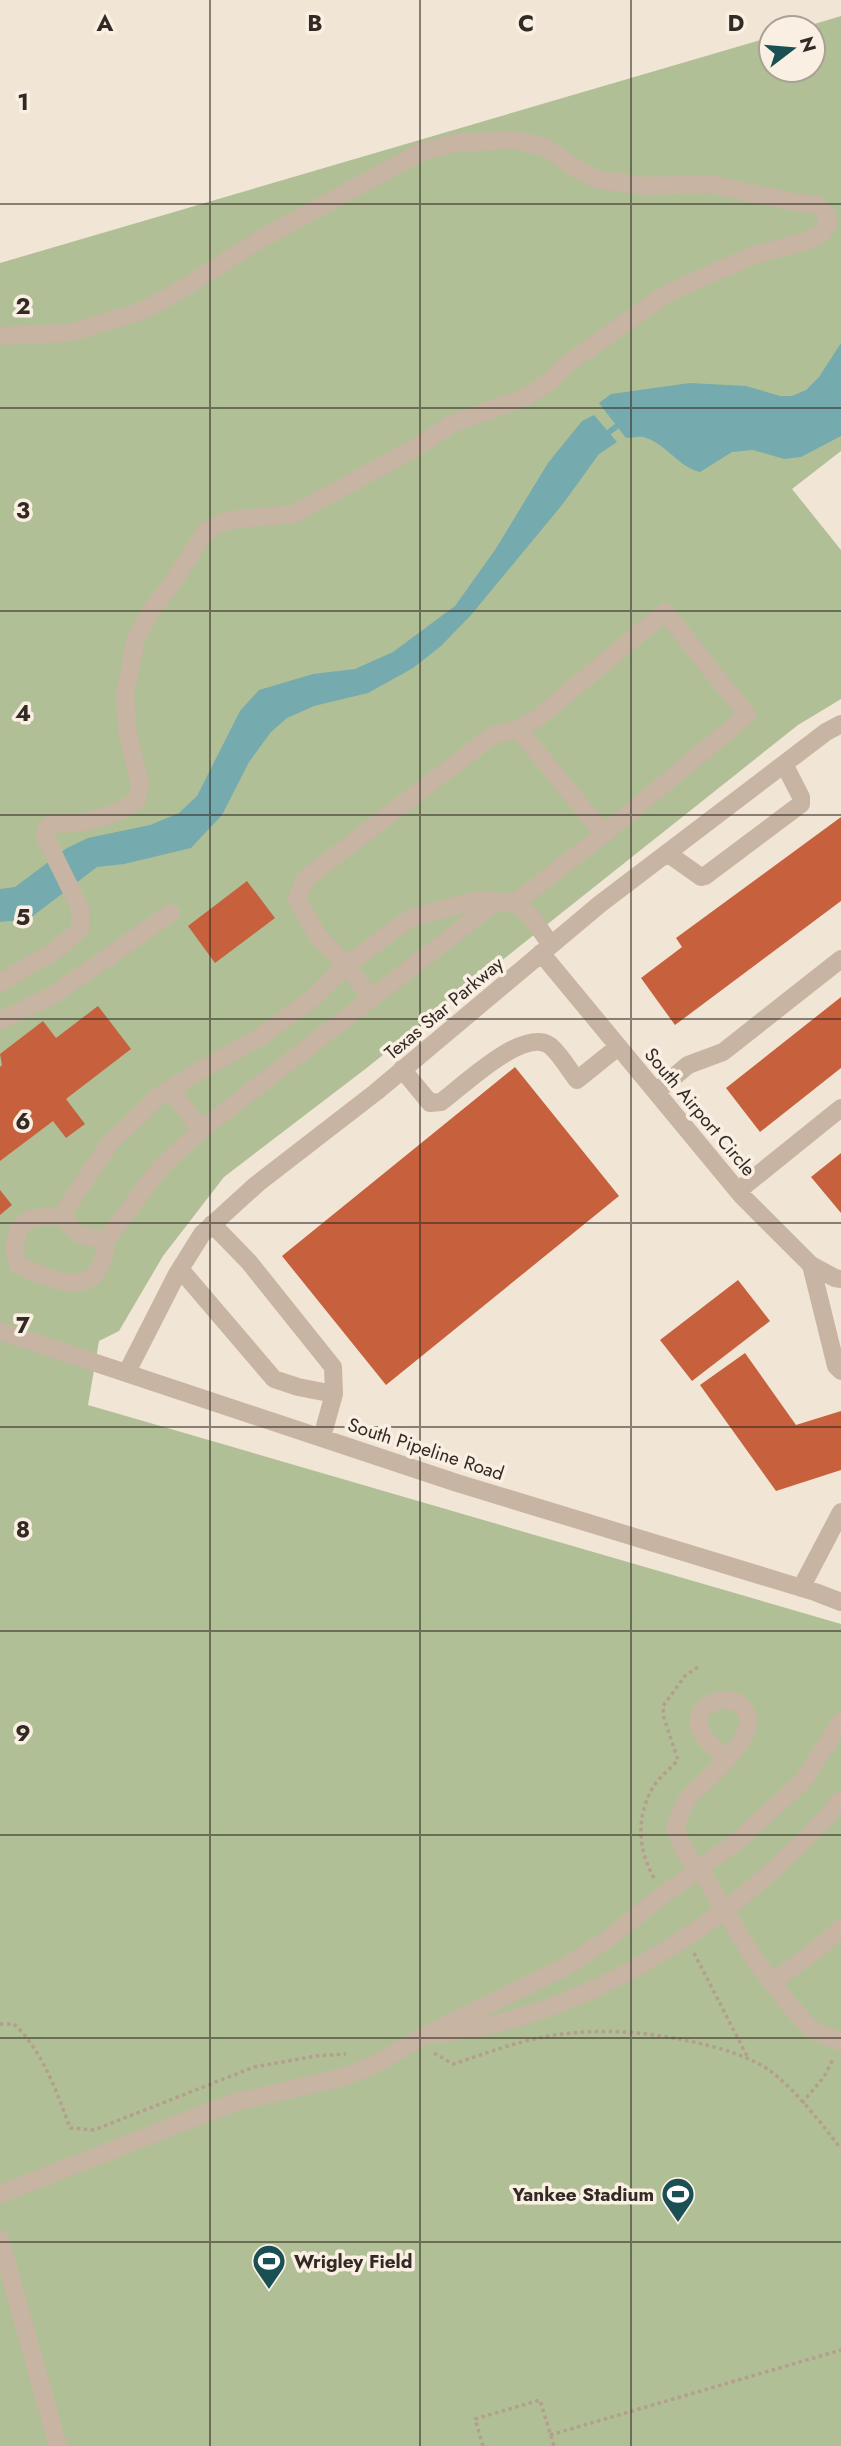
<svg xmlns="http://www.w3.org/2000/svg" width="841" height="2446" font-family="Jost,sans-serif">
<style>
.green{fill:#b1bf96}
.water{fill:#75aaae}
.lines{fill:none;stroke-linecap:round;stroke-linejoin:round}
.stream{stroke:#75aaae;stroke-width:6}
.building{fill:#c7613d}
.path{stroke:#b49e8d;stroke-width:3.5;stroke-dasharray:3.5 3.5;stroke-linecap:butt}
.minor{stroke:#c8b4a2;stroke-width:18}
.grid{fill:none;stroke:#332925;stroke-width:2;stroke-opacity:0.55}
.labels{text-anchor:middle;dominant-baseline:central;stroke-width:7;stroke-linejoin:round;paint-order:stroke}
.street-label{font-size:19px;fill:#332925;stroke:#f9efe2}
.poi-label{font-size:19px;font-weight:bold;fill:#332925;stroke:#f9efe2;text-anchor:end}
.grid-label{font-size:23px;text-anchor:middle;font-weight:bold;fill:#332925;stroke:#f9efe2;stroke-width:7;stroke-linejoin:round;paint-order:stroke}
</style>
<rect width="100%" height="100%" fill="#f1e5d6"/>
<!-- green -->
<path class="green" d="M841 16V451L792 489 841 550V699L798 725 364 1070 224 1177 163 1256 119 1331 99 1341 88 1405 841 1624V2446H0V263L771 37V70H813V28H801Z"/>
<!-- water -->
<path class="water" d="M841 343V436L801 457 784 459 753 450 732 452 700 472C678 467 665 442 643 437 638 436 631 438 626 438L599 403 611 394 690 383 746 386 780 396H792L806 390 819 377Z
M594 415 617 442 599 454 562 505 471 615 441 646 413 668 368 693 314 706 287 718 271 732 249 762 222 815 191 848 124 864 97 867 29 919 0 922V889L15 887 67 848 88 838 150 825 179 813 197 796 240 711 259 690 313 674 355 669 393 652 455 606 495 550 548 463 582 421Z"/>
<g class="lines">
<!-- stream -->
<path class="stream" d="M603 437 622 422"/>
</g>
<!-- building -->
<path class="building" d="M841 817V901L675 1025 641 978 682 947 676 938Z
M247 881 275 918 215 963 188 926Z
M841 997V1068L760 1132 726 1088Z
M98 1006 131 1049 66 1099 85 1124 66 1138 53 1121 0 1161V1067L2 1065 0 1054 43 1021 56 1038Z
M515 1067 619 1196 386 1385 282 1256Z
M841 1153V1213L811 1177Z
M0 1190 12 1205 0 1215Z
M738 1280 770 1321 692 1381 660 1340Z
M745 1353 796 1425 841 1411V1470L776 1491 700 1385Z"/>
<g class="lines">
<!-- path -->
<path class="path" d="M654 1878C638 1850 636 1818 652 1789 658 1778 670 1769 678 1760L664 1718 663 1706 685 1676 699 1666
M694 1953 748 2058
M0 2024H14C42 2050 57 2092 70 2128L94 2130 254 2067 316 2056 346 2054
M434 2053 453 2064C479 2056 504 2046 530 2040 582 2027 637 2030 689 2041 717 2047 744 2054 769 2070 794 2088 822 2124 841 2149
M802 2103 824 2077 833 2059
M550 2435 841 2350
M483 2446 475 2419 540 2400 554 2446"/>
<!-- minor -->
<path class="minor" d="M0 336 69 333 136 313 164 300 259 240 421 152 455 143 515 140 545 147 577 169 598 180 647 186 710 184 788 201 817 205 827 215 828 222 823 232 810 240 751 256 668 293 565 365 550 381 526 397 451 424 415 448 294 514 239 519 223 522 205 532 173 582 151 611 136 638 125 696 127 729 140 784 137 800C116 817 79 826 52 823L47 827 45 837 80 908V929L59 948 0 983
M518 729 539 717 665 612 747 715 604 834
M667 853 701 877 705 876 801 804V797L784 764
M496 902 201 1130 161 1167 106 1240C102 1303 57 1282 18 1265 13 1251 13 1225 31 1219 39 1216 52 1217 61 1216L110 1143 159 1096 208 1066 260 1037 312 999 346 965 411 918 478 900 515 903 530 915 551 945
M541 953 742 1196 811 1265 835 1278 841 1279
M372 999 346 965 318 936 297 899 305 879 493 735 518 729 604 834 515 903
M0 1021 53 995 171 913
M402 1069 430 1103 441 1102C463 1086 522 1028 549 1045 558 1051 570 1071 577 1080L618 1047
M170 1089 201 1130
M656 1092 688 1065 723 1052 841 959
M738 1191 841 1108
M61 1216 80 1235 106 1240
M212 1224 249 1262 333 1367 334 1394 322 1437
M811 1265 836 1366 841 1371
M180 1269 274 1379 298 1387 334 1394
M0 1331 457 1483 815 1592 841 1602
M127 1372 177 1274 202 1234 257 1184 376 1092 600 904 826 732 841 724
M801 1588 841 1512
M726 1758C711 1744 689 1731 703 1709 710 1703 719 1699 728 1700 736 1701 742 1705 746 1712 760 1738 704 1780 688 1798 682 1806 679 1818 675 1828L686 1854 700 1869 755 1960 787 2002 812 2030 841 2042
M772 1982 819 1948 841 1928
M436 2034C587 2019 745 1914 841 1800
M0 2194 232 2103 340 2078 372 2066 426 2035 565 1967 608 1939 664 1894 734 1844 803 1781 841 1721
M0 2239 58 2446"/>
</g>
<!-- grid -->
<path class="grid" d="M210 0V2446M420 0V2446M631 0V2446M0 204H841M0 408H841M0 611H841M0 815H841M0 1019H841M0 1223H841M0 1427H841M0 1631H841M0 1835H841M0 2038H841M0 2242H841"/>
<!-- icons -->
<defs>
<symbol id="stadium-pin" viewBox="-11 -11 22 30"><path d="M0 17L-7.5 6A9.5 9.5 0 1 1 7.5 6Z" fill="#1a4f54" stroke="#f9efe2"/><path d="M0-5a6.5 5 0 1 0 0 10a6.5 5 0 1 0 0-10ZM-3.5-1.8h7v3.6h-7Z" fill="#fff"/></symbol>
</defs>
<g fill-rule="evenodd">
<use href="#stadium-pin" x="659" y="2175" width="38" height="52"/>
<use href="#stadium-pin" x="250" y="2242" width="38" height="52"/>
</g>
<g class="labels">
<!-- street labels -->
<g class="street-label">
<text transform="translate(444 1008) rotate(-40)">Texas Star Parkway</text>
<text transform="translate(700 1112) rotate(50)">South Airport Circle</text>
<text transform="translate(426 1449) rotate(18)">South Pipeline Road</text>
</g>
<!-- poi labels -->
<g class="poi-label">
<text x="654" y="2194">Yankee Stadium</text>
<text x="294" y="2261" text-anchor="start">Wrigley Field</text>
</g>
</g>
<g class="grid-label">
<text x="105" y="31">A</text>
<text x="315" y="31">B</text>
<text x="526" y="31">C</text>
<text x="736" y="31">D</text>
<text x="23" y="110">1</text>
<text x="23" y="314">2</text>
<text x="23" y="518">3</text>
<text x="23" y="721">4</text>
<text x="23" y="925">5</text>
<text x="23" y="1129">6</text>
<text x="23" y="1333">7</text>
<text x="23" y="1537">8</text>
<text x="23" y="1741">9</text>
</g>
<!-- north arrow -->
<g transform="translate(792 49) rotate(74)"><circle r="33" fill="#f9efe2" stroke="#aaa096" stroke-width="2"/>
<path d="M0-5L12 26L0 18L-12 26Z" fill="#1a4f54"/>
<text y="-10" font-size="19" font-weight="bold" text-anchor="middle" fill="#332925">N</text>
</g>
</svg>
